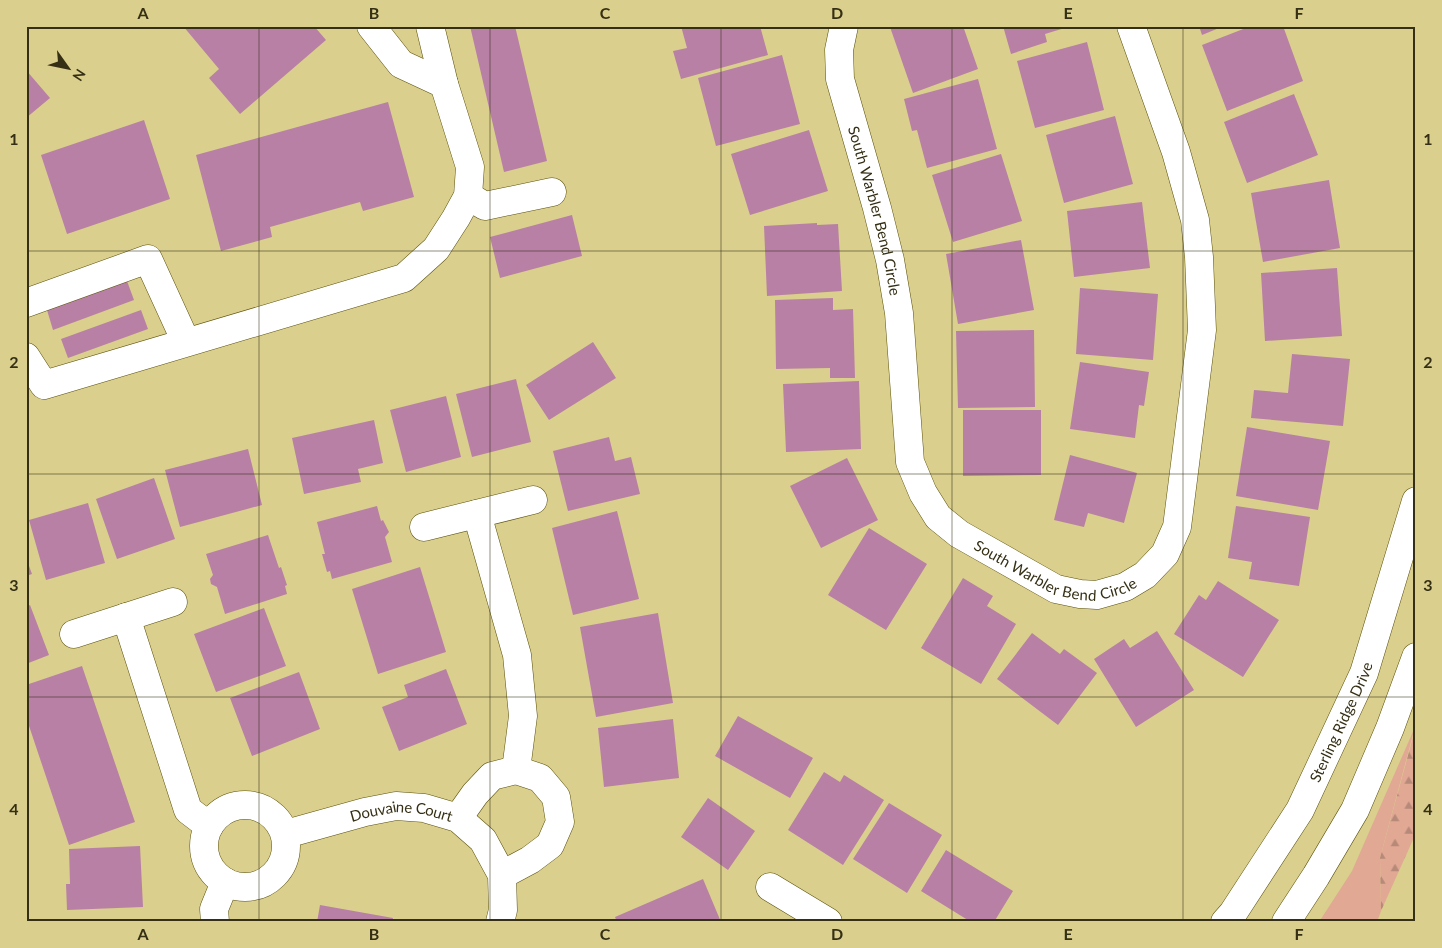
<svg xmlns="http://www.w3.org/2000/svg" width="1442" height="948" font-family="Lato,sans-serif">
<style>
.grass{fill:#e1a894}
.forest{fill:url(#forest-firs)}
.building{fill:#b880a5}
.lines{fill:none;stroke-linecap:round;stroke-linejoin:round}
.minor-casing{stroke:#5c510a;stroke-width:29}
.minor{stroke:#fff;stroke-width:28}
.grid{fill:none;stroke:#353015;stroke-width:1;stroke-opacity:0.55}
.labels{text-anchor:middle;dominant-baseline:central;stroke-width:5;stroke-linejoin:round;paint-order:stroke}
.street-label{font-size:15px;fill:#353015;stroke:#dacf8d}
.neatline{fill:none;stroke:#353015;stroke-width:2}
.grid-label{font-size:16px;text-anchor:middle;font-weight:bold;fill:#353015}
</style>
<defs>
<pattern id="forest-firs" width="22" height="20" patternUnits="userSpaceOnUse" patternTransform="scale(1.25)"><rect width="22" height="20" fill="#e1a894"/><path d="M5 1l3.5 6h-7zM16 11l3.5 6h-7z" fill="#b78978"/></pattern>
</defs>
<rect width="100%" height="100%" fill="#dacf8d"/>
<!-- grass -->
<path class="grass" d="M1415 727 1380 858 1381 911 1377 922H1319L1352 871Z"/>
<!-- forest -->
<path class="forest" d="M1416 726V833L1381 911 1380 858Z"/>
<!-- building -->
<path class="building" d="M183 26H314L326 40 240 114 209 78 219 69Z
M470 26H515L547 161 504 172Z
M681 26H760L768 55 681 79 673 51 687 48Z
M893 26H963L978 69 913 93 890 27Z
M1003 26H1068V27L1045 34 1047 42 1011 54Z
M1199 26H1224L1202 35Z
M1251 26H1283L1303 81 1227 111 1202 45Z
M1087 42 1104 110 1035 128 1017 61Z
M782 55 800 124 716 146 698 78Z
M26 70 50 98 26 118Z
M978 79 997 149 927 168 917 130 912 131 904 99Z
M1294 94 1318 155 1247 183 1224 122Z
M388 102 414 197 363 211 360 202 270 227 272 237 221 251 196 155Z
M1115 116 1133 184 1064 203 1046 135Z
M144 120 170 199 67 234 41 155Z
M809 130 828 191 750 215 731 154Z
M1001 154 1022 221 953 242 932 175Z
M1329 180 1340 248 1263 262 1251 193Z
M1142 202 1150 268 1074 277 1067 211Z
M572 215 582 256 500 278 490 237Z
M817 223V225L838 224 842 291 767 296 764 226Z
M1021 240 1034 310 958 324 946 254Z
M1337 268 1342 336 1265 341 1261 273Z
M127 281 134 300 53 330 47 310Z
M1080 288 1158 294 1153 360 1076 354Z
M833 298V310L853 309 855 378H830V368L776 369 775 300Z
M141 310 148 329 68 358 61 339Z
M1034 330 1035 407 958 408 956 331Z
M593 342 616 378 549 420 526 385Z
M1292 354 1350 359 1343 426 1251 418 1254 390 1288 393Z
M1080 362 1149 372 1144 406 1139 405 1135 438 1070 429Z
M516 379 531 442 472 457 456 394Z
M859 381 861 449 786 452 783 384Z
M446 396 461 457 406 472 390 410Z
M963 410H1041V475L963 476Z
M374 420 383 463 358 469 361 482 304 494 292 438Z
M1247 427 1330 441 1318 510 1236 496Z
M609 437 615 461 631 457 640 494 568 511 553 451Z
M248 449 262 505 180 527 165 470Z
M1070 455 1137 473 1124 523 1088 513 1084 527 1054 520Z
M847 458 878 520 821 548 790 486Z
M154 478 175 539 117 559 96 499Z
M88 503 105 563 46 580 29 520Z
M377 506 381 521 383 520 389 532 385 537 392 562 332 579 330 571 327 572 322 554H325L317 522Z
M1236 506 1310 517 1299 586 1249 579 1252 562 1228 558Z
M617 511 639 599 573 615 552 528Z
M869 528 927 564 886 630 828 595Z
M268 535 279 568 281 567 287 585 285 586 287 594 225 614 217 587 211 584 210 579 213 575 206 554Z
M26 558 32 574 26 576Z
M420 567 446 652 378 674 352 589Z
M963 578 993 596 987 606 1016 624 981 684 921 648Z
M1218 581 1279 620 1243 677 1174 634 1199 595 1206 600Z
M30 605 49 655 26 664V607Z
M264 608 286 666 216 692 194 634Z
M658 613 673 703 596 717 580 627Z
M1157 631 1194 690 1136 727 1094 659 1124 639 1130 648Z
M1032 633 1060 654 1064 649 1097 673 1058 725 997 679Z
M82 666 135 822 69 845 26 717V685Z
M446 669 467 724 399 751 382 707 408 697 404 685Z
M299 672 320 729 252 756 230 698Z
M738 716 813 758 790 798 715 756Z
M673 719 679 778 604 787 598 728Z
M824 772 840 782 844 775 884 800 843 865 788 830Z
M708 798 755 831 728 870 681 837Z
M889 803 942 835 907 893 853 859Z
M140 846 143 907 67 910 66 884H70L69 849Z
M946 850 1013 891 994 922H971L921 891Z
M703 879 721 922H617L615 917Z
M320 905 393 918 392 922H317Z
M84 920H103V922H84Z"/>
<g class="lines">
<defs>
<g id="minor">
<path d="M371 26 401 64 444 84"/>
<path id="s1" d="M844 26 839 50 840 79 877 208 890 260 899 313 910 462 923 493 938 517 959 534 1056 589 1080 594 1097 595 1125 587 1145 575 1165 554 1177 527 1202 330 1199 257 1195 220 1176 152 1131 26"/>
<path d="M468 196 485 206 552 192"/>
<path d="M26 303 148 259 186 342"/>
<path d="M26 357 44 385 404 278 436 249 456 218 468 196 470 167 444 84 430 26"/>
<path d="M477 514 517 655 523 716 516 770"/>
<path d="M424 527 533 500"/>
<path d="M126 617 188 810 209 826"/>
<path d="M74 634 173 602"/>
<circle cx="245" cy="846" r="41"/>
<path d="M458 818 475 794 492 776 516 770 540 778 556 797 560 822 550 845 530 860 502 875"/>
<path id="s2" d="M286 834 365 812 396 806 424 808 458 818 483 840 502 875 503 910 500 922"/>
<path d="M770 887 828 922"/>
<path d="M215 922 214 909 225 882"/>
<path id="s3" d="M1225 922 1233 913 1300 810 1364 673 1416 501"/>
<path d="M1286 922 1316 876 1355 810 1390 728 1416 657"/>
</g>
</defs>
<!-- minor casing -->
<use href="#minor" class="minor-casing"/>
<!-- minor -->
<use href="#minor" class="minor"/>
</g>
<!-- grid -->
<path class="grid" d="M259 26V922M490 26V922M721 26V922M952 26V922M1183 26V922M26 251H1416M26 474H1416M26 697H1416"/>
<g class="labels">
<!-- street labels -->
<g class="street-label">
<text stroke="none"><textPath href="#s1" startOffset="190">South Warbler Bend Circle</textPath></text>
<text stroke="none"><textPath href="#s1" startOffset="640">South Warbler Bend Circle</textPath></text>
<text stroke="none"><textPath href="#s3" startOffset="232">Sterling Ridge Drive</textPath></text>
<text stroke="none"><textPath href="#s2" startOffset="119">Douvaine Court</textPath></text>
</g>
</g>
<!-- border -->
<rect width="1442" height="948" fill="none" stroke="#dacf8d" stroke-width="55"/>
<!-- north arrow -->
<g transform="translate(68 68) rotate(123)" stroke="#dacf8d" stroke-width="4" paint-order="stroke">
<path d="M0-4L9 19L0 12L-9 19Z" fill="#353015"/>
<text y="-8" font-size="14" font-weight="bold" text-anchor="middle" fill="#353015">N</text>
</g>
<rect x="28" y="28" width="1386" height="892" class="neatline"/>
<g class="grid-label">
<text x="143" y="19">A</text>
<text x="374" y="19">B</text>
<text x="605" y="19">C</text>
<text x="837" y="19">D</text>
<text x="1068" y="19">E</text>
<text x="1299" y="19">F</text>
<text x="14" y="145">1</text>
<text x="1428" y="145">1</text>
<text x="14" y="368">2</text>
<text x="1428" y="368">2</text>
<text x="14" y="591">3</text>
<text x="1428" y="591">3</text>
<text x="14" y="815">4</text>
<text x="1428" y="815">4</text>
<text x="143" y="940">A</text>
<text x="374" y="940">B</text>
<text x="605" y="940">C</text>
<text x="837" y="940">D</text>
<text x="1068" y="940">E</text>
<text x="1299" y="940">F</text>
</g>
</svg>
